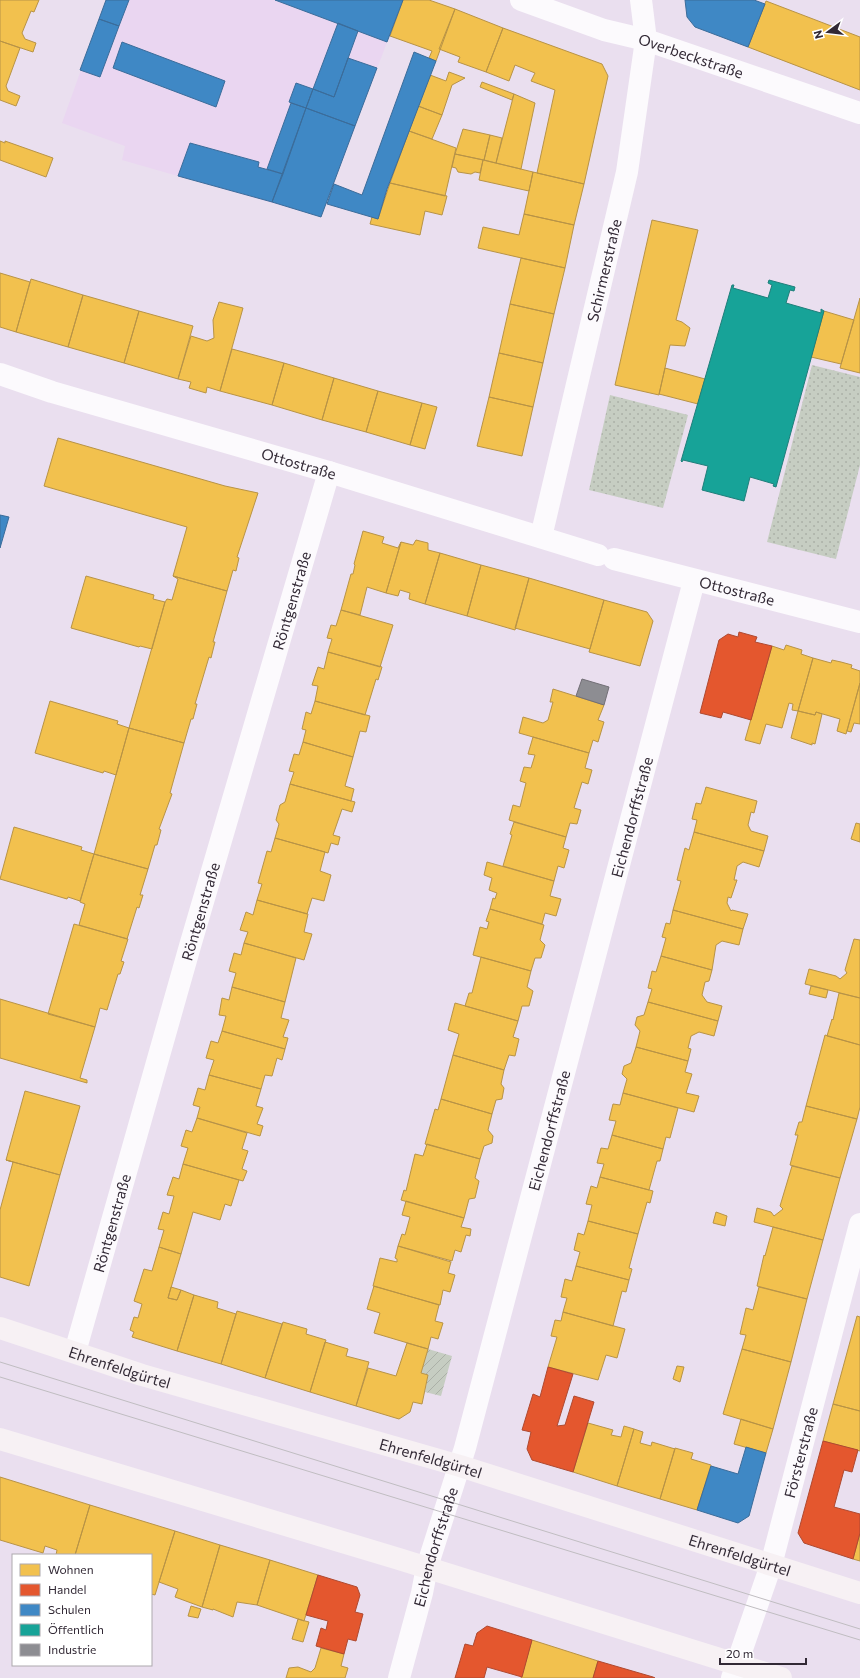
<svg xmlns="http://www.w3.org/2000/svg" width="860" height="1678" font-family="Commissioner,sans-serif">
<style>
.built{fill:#ead6f1}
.park{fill:url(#park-dots)}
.garden{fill:url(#garden-furrows)}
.homes{fill:#f2c14e;stroke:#b89346}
.shops{fill:#e4572e;stroke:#af4930}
.schools{fill:#3f88c5;stroke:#3b6c9a}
.public{fill:#17a398;stroke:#1f7e7a}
.industry{fill:#8d8d92;stroke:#726f76}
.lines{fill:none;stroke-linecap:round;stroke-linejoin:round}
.minor{stroke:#fcfafd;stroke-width:22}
.major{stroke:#f7f1f4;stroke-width:22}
.tram{stroke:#c0bdc1;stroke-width:1}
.labels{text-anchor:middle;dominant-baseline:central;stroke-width:4;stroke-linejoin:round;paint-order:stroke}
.street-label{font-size:15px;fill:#322935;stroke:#fff}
</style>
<defs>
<pattern id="park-dots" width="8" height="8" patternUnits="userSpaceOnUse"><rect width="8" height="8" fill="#c6cdc2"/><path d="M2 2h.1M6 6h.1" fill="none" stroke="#abb0a7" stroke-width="1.8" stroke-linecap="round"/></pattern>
<pattern id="garden-furrows" width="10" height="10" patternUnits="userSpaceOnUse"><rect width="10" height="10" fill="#c6cdc2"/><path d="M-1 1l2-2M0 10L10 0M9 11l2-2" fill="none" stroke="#abb0a7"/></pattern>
</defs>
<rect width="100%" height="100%" fill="#eadfef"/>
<!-- built -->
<path class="built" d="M106 0H403L321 217 122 160 125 146 62 123Z"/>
<!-- park -->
<path class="park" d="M812 365 860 377V465L836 559 767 542Z
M610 395 688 415 663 508 589 490Z"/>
<!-- garden -->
<path class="garden" d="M428 1349 452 1356 441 1396 425 1392 428 1375 421 1373Z"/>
<!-- homes -->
<path class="homes" d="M0 0H39L34 12 31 11 22 33 25 39 36 43 33 52 0 41Z
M403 0H429L455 9 436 61 429 58 432 51 390 36Z
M766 1 860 37V90L748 47Z
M455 9 503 28 486 72 458 62 460 57 439 49Z
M503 28 602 64 608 76 584 184 537 173 555 90 531 81 535 73 515 65 509 81 486 72Z
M0 41 20 48 6 86 8 91 20 96 16 106 0 100Z
M449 72 465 78 452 85 442 115 418 106 430 75 446 81Z
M482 82 514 94 512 100 480 87Z
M514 94 535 103 521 169 496 163Z
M418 106 442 115 432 139 409 131Z
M463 129 490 135 484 160 455 154Z
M409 131 456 148 445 196 390 183Z
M490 135 502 138 496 163 484 160Z
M0 141 5 143V141L53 158 46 177 0 160Z
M455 154 483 160 480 173 475 172 471 174 458 172 456 168 452 167Z
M483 160 533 172 529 191 479 180Z
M533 172 584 184 574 225 524 214Z
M390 183 447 196 442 215 425 211 420 235 370 224 372 217 378 219Z
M524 214 574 225 565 268 478 248 483 227 519 235Z
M652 220 698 230 676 320 682 322 690 328 685 346 670 345 659 395 615 385Z
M521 258 565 268 554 314 510 304Z
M0 273 30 282 16 332 0 327Z
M31 279 83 295 68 347 16 332Z
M83 295 139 311 124 363 68 347Z
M860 298V373L840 368Z
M219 302 243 308 220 391 207 387 206 393 189 388 191 382 178 379 191 336 207 341 214 338 213 320Z
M510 304 554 314 543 363 499 353Z
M139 311 193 326 178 379 124 363Z
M824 311 854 320 841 364 811 357Z
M232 349 284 363 272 405 220 391Z
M499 353 543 363 533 407 489 397Z
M284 363 334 378 322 420 272 405Z
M665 368 705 379 698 404 659 394Z
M334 378 378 391 366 432 322 420Z
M378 391 422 403 410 445 366 432Z
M489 397 533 407 522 456 477 446Z
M422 403 437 407 425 449 410 445Z
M58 438 225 486 258 493 237 557 239 558 236 571 233 570 227 591 173 576 187 527 44 486Z
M363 531 384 537 382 543 398 548 401 542 386 593 367 587 360 615 341 610 351 574H353L355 565 354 564Z
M416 540 428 543V550L440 553 425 604 409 599 410 593 400 590 398 596 386 593 401 542 413 545Z
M440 553 481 565 467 616 425 604Z
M481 565 529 578 515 630 467 616Z
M86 576 154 595 153 599 165 602 152 649 140 646 139 647 71 628Z
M173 576 227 591 213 642H215L211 658 209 657 195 704H197L193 719H191L184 743 129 728 165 602 167 599 172 600 178 579Z
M529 578 604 600 590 649 515 628Z
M604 600 647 612 653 621 640 666 589 652Z
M341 610 393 625 380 667 328 652 332 639 327 638 331 625 336 626Z
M786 645 802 650 801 654 813 658 798 711 792 710 793 704 789 703 782 728 766 724 760 744 745 740 772 646 784 650Z
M328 652 382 667 378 680 376 679 365 715 315 701 318 686 312 685 318 667 324 669Z
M813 658 831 663 832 660 841 662 852 665 851 668 860 671V683L846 734 837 731 840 719 816 712 815 715 798 711Z
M860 683V724L854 723 851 732 847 731Z
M553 689 604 705 598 720 604 722 598 742 593 740 589 753 519 733 523 717 543 723 548 720 553 702H550Z
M50 701 118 721 117 724 129 728 116 775 104 771 103 773 35 753Z
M315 701 370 716 366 732 360 731 353 757 303 742 306 730 302 729 306 712 311 714Z
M798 711 815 715 816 712 822 714 815 744 812 743V745L791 738Z
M129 728 184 743 170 793 172 794 159 829 161 830 157 845H155L148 869 94 854Z
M533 737 589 753 585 768 592 770 588 784 582 782 574 808 581 810 577 824 570 823 566 837 509 820 513 805 520 807 526 783 520 781 524 767 531 768 535 755 528 754Z
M303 742 353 757 345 786 354 789 351 801 290 784 294 772 289 771 294 754 299 755Z
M290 784 355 802 352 812 342 809 333 835 340 837 338 845 331 843 328 853 275 838 279 824 276 820 280 805 285 802Z
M706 787 757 801 754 813 751 812 748 825 751 831 768 836 764 851 694 832 697 820 692 819 696 803 701 804Z
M514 822 566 837 563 848 569 850 564 868 558 866 554 881 503 866 512 835 510 834Z
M856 823 860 824V842L851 839Z
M14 827 82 847 81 850 94 854 80 901 68 897 67 899 0 879Z
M694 832 764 851 759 867 743 862 737 866 734 880H737L731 898 728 897 727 903 731 911 732 910 748 914 743 929 673 910 681 881 677 880 685 848 689 850Z
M275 838 325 852 320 871 331 875 324 901 312 898 307 914 257 900 262 884 258 883 267 851 271 852Z
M94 854 148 869 140 895H143L139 908 137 907 127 939 79 925 85 904 80 902Z
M487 862 554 881 550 896 561 899 556 916 545 913 542 924 490 909 493 898 495 899 497 893 489 890 492 878 484 875Z
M257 900 308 914 304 932 312 934 304 960 244 943 248 932 240 930 246 912 253 915Z
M490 909 544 925 540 940 545 945 541 958H535L531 971 473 955 480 927 487 929 489 922 486 921Z
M673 910 743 929 739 945 722 941 716 945 712 970 661 956 666 938 662 937 666 923 670 924Z
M74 924 128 939 121 961 124 962 120 974H118L107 1010 100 1008 95 1027 48 1014Z
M854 939 860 940V998L805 984 809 969 836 976 840 979 847 973 845 970Z
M244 943 296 958 285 1002 232 987 236 973 229 971 234 953 241 955Z
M661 956 712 970 709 981 705 982 702 995 707 1002 722 1006 718 1021 648 1002 652 989 648 988 652 971 656 972Z
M481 957 531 971 527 987 533 991 529 1006H522L518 1021 465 1006 469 993H472Z
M811 986 828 990 826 998 809 994Z
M232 987 285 1002 281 1018 289 1020 283 1037 288 1038 285 1049 222 1031 226 1016 219 1015 222 998 229 1000Z
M839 993 860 998V1045L827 1036 832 1019 833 1020Z
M0 999 95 1027 80 1078 87 1080V1083L0 1058Z
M648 1002 718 1021 714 1036 699 1032 691 1036 688 1048 691 1049 688 1061 636 1047 640 1031 635 1025 637 1017 644 1015Z
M455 1003 518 1021 513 1037 519 1039 515 1056 509 1055 504 1070 453 1055 459 1034 448 1030Z
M222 1031 285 1049 282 1060 277 1058 272 1076 265 1075 261 1089 209 1075 214 1060 206 1058 211 1041 218 1043Z
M825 1035 860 1045V1107L857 1119 806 1106Z
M636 1047 688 1061 685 1072 692 1074 686 1093 699 1096 694 1112 623 1093 627 1079 622 1074 624 1066 631 1063Z
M453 1055 504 1070 501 1084 504 1088 502 1099 496 1100 492 1114 441 1099Z
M209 1075 261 1089 256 1106 263 1108 257 1124 263 1126 260 1136 197 1118 200 1107 193 1105 198 1088 205 1090Z
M25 1091 80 1106 60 1175 6 1160Z
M623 1093 678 1108 670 1138 666 1137 663 1149 612 1135 616 1121 609 1120 613 1104 620 1105Z
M441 1099 492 1114 488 1130 493 1136 492 1143 484 1146 480 1159 425 1144 435 1109 438 1110Z
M806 1106 857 1119 840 1178 790 1165 798 1135H795L799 1122H802Z
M197 1118 247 1133 242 1149 248 1151 242 1169 247 1171 243 1181 183 1164 188 1148 181 1146 186 1130 192 1132Z
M612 1135 663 1149 660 1161H657L649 1190 600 1177 604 1164 597 1163 601 1148 608 1149Z
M427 1144 480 1159 475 1178 479 1181 475 1198 469 1199 464 1218 401 1200 404 1190 406 1191 415 1154 423 1156Z
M6 1160 60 1175 29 1286 0 1277V1210L13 1162Z
M183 1164 239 1180 231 1206 225 1204 220 1220 193 1212 181 1254 159 1247 164 1230 158 1229 163 1212 169 1214 174 1196 167 1195 173 1177 179 1179Z
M792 1166 840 1178 823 1240 754 1222 757 1208 771 1212 774 1216 783 1209 780 1206Z
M600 1177 653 1191 650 1203 647 1202 638 1234 588 1221 592 1205 586 1204 591 1186 597 1188Z
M406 1201 464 1218 461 1227 471 1229 470 1236 466 1235 461 1252 455 1250 452 1261 398 1246 402 1234 405 1235 410 1217 402 1215Z
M716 1212 727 1216 725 1226 713 1223Z
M588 1221 638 1234 629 1268 632 1269 629 1280 576 1266 580 1252 574 1250 578 1233 584 1235Z
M773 1227 823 1240 807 1299 757 1286 764 1255 765 1256Z
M398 1246 451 1262 448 1273 455 1275 450 1292 443 1290 440 1305 373 1286 380 1258 397 1262V1259L395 1258Z
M159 1247 181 1254 168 1298 177 1300 181 1290 194 1295 177 1351 132 1337 134 1332 130 1330 134 1317 138 1318 142 1304 134 1301 144 1269 152 1271Z
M576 1266 629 1280 626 1292 622 1291 613 1326 563 1312 567 1298 561 1297 565 1279 572 1281Z
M374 1286 439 1305 435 1321 443 1323 438 1339 431 1337 428 1349 374 1333 380 1313 367 1309Z
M171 1287 181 1290 177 1300 168 1298Z
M759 1287 807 1299 791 1362 742 1349 746 1335 740 1334 746 1308 753 1310Z
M194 1295 218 1302 217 1308 236 1314 221 1364 177 1351Z
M237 1311 282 1324 265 1378 221 1364Z
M563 1312 625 1329 617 1358 606 1355 598 1380 548 1367 557 1337 551 1336 555 1320 561 1321Z
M857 1316 860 1317V1411L833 1404Z
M283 1322 307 1329 306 1334 326 1340 310 1392 265 1378Z
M325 1342 348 1349 346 1356 369 1362 356 1406 310 1392Z
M407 1343 428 1349 421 1373 428 1375 422 1404 413 1402 410 1412 399 1419 356 1406 368 1368 396 1376Z
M742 1349 791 1362 773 1429 723 1414Z
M677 1366 684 1367 680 1382 673 1379Z
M833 1404 860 1411V1451L823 1441Z
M741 1419 773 1429 766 1453 734 1444Z
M588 1423 613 1430 611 1435 621 1437 624 1426 634 1429 617 1486 573 1472Z
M634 1429 643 1432 640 1443 651 1446 652 1442 675 1449 660 1499 617 1486Z
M675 1448 693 1453 691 1459 711 1465 697 1510 660 1499Z
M0 1477 90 1505 75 1555H56L57 1550 45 1546 43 1553 0 1540Z
M90 1505 175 1531 155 1595 151 1594V1555H75Z
M175 1531 220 1545 202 1607 175 1597 178 1589 159 1582Z
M860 1533V1561L853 1559Z
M220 1545 270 1560 257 1605 237 1602 233 1617 213 1609V1610L202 1607Z
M270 1560 318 1575 304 1621 257 1605Z
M191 1606 201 1609 198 1618 188 1616Z
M298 1619 309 1622 303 1642 292 1639Z
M532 1640 598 1661 593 1678H521Z
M321 1648 344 1654 341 1666 348 1668 345 1678H286L289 1668 298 1667 311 1672 315 1668Z"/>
<!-- shops -->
<path class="shops" d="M739 632 757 637 755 642 772 646 751 720 723 712 721 718 700 713 719 640 728 634 738 637Z
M548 1367 573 1374 557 1426 565 1425 574 1396 594 1402 573 1472 532 1460 527 1449 531 1432 522 1430 533 1394 540 1397Z
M823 1441 858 1450 852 1472 844 1470 834 1507 860 1514V1533L853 1559 804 1543 798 1533Z
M318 1575 357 1587 360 1595 355 1612 363 1614 356 1641 348 1639 344 1654 316 1646 321 1628 326 1630 328 1621 306 1615Z
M487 1626 532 1640 522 1677 487 1667 484 1678H455L465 1644 473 1646 477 1633Z
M598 1661 653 1677 655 1678H593Z"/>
<!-- schools -->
<path class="schools" d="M106 0H129L119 26 99 19Z
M275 0H403L387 42Z
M685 0H754L765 4 748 47 695 27 687 17Z
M99 19 119 26 100 77 80 70Z
M338 23 358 31 334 97 313 89Z
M122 42 225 81 216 107 113 68Z
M414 52 436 61 387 189 378 219 327 204 334 184 362 195Z
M348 58 377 68 355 126 306 108 313 89 334 97Z
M296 83 313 89 306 108 289 102Z
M291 103 306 108 283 174 267 169Z
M306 108 355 126 321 217 272 202Z
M190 143 259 162 258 167 283 174 272 202 178 176Z
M0 515 9 517 0 548Z
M746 1447 766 1453 749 1516 738 1523 697 1510 711 1466 738 1474Z"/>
<!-- public -->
<path class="public" d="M769 280 795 287 794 291 790 290 786 303 821 313V309L824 311 776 487 773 486 774 484 750 477 744 501 702 490 708 466 683 460 682 462 681 461 732 285H734L733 288 768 298 772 285 768 283Z"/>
<!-- industry -->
<path class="industry" d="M582 679 609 687 604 705 576 696Z"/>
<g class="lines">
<!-- minor -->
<g class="minor">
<path id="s1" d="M521 0 604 30 646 40 860 113"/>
<path id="s2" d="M0 374 52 392 329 472 598 555"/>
<path id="s3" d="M541 537 627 172 646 40 641 0"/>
<path id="s4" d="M614 559 860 622"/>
<path id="s5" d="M75 1352 190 946 329 472"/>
<path id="s6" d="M399 1678 422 1593 427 1567 465 1448 694 581"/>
<path id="s7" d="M732 1678 771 1565 860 1224"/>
</g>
<!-- major -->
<g class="major">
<path id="s8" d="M0 1328 142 1375 460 1466 860 1593"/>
<path d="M0 1439 399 1559 781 1678"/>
</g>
<!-- tram -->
<path class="tram" d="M0 1362 860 1629
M0 1377 860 1640"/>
</g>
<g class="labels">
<!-- street labels -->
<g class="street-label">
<text stroke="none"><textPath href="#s1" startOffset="179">Overbeckstraße</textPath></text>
<text stroke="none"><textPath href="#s3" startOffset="274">Schirmerstraße</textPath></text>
<text stroke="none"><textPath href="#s2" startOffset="312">Ottostraße</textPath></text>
<text stroke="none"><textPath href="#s4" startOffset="127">Ottostraße</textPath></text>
<text stroke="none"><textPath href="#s5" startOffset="782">Röntgenstraße</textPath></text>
<text stroke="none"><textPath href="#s6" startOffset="892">Eichendorffstraße</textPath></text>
<text stroke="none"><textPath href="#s5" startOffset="458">Röntgenstraße</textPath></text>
<text stroke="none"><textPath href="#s6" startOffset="568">Eichendorffstraße</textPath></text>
<text stroke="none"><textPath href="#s5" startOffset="134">Röntgenstraße</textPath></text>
<text stroke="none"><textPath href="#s8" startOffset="126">Ehrenfeldgürtel</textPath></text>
<text stroke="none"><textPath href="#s7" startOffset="236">Försterstraße</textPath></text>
<text stroke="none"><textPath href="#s8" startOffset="450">Ehrenfeldgürtel</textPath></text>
<text stroke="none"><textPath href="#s6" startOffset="136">Eichendorffstraße</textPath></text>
<text stroke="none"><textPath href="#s8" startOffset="774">Ehrenfeldgürtel</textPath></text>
</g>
</g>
<!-- legend -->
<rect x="12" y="1554" width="140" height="112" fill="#ffffff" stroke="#ada9ae"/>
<rect x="20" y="1564" width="20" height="12" fill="#f2c14e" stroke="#ada9ae"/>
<text x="48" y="1574" font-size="12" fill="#322935">Wohnen</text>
<rect x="20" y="1584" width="20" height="12" fill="#e4572e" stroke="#ada9ae"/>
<text x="48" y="1594" font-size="12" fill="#322935">Handel</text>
<rect x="20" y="1604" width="20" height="12" fill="#3f88c5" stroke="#ada9ae"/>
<text x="48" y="1614" font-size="12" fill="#322935">Schulen</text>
<rect x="20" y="1624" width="20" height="12" fill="#17a398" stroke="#ada9ae"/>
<text x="48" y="1634" font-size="12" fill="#322935">Öffentlich</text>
<rect x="20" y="1644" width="20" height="12" fill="#8d8d92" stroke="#ada9ae"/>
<text x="48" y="1654" font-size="12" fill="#322935">Industrie</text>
<!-- north arrow -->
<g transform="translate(828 32) rotate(255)" stroke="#ffffff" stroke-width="3" paint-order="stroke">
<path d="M0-3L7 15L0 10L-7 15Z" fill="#322935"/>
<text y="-6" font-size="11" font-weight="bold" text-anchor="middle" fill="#322935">N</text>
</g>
<!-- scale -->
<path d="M720 1658v6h86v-6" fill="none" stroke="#322935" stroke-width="2"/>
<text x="726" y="1658" font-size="12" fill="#322935" stroke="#ffffff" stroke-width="3" paint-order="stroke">20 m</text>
</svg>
